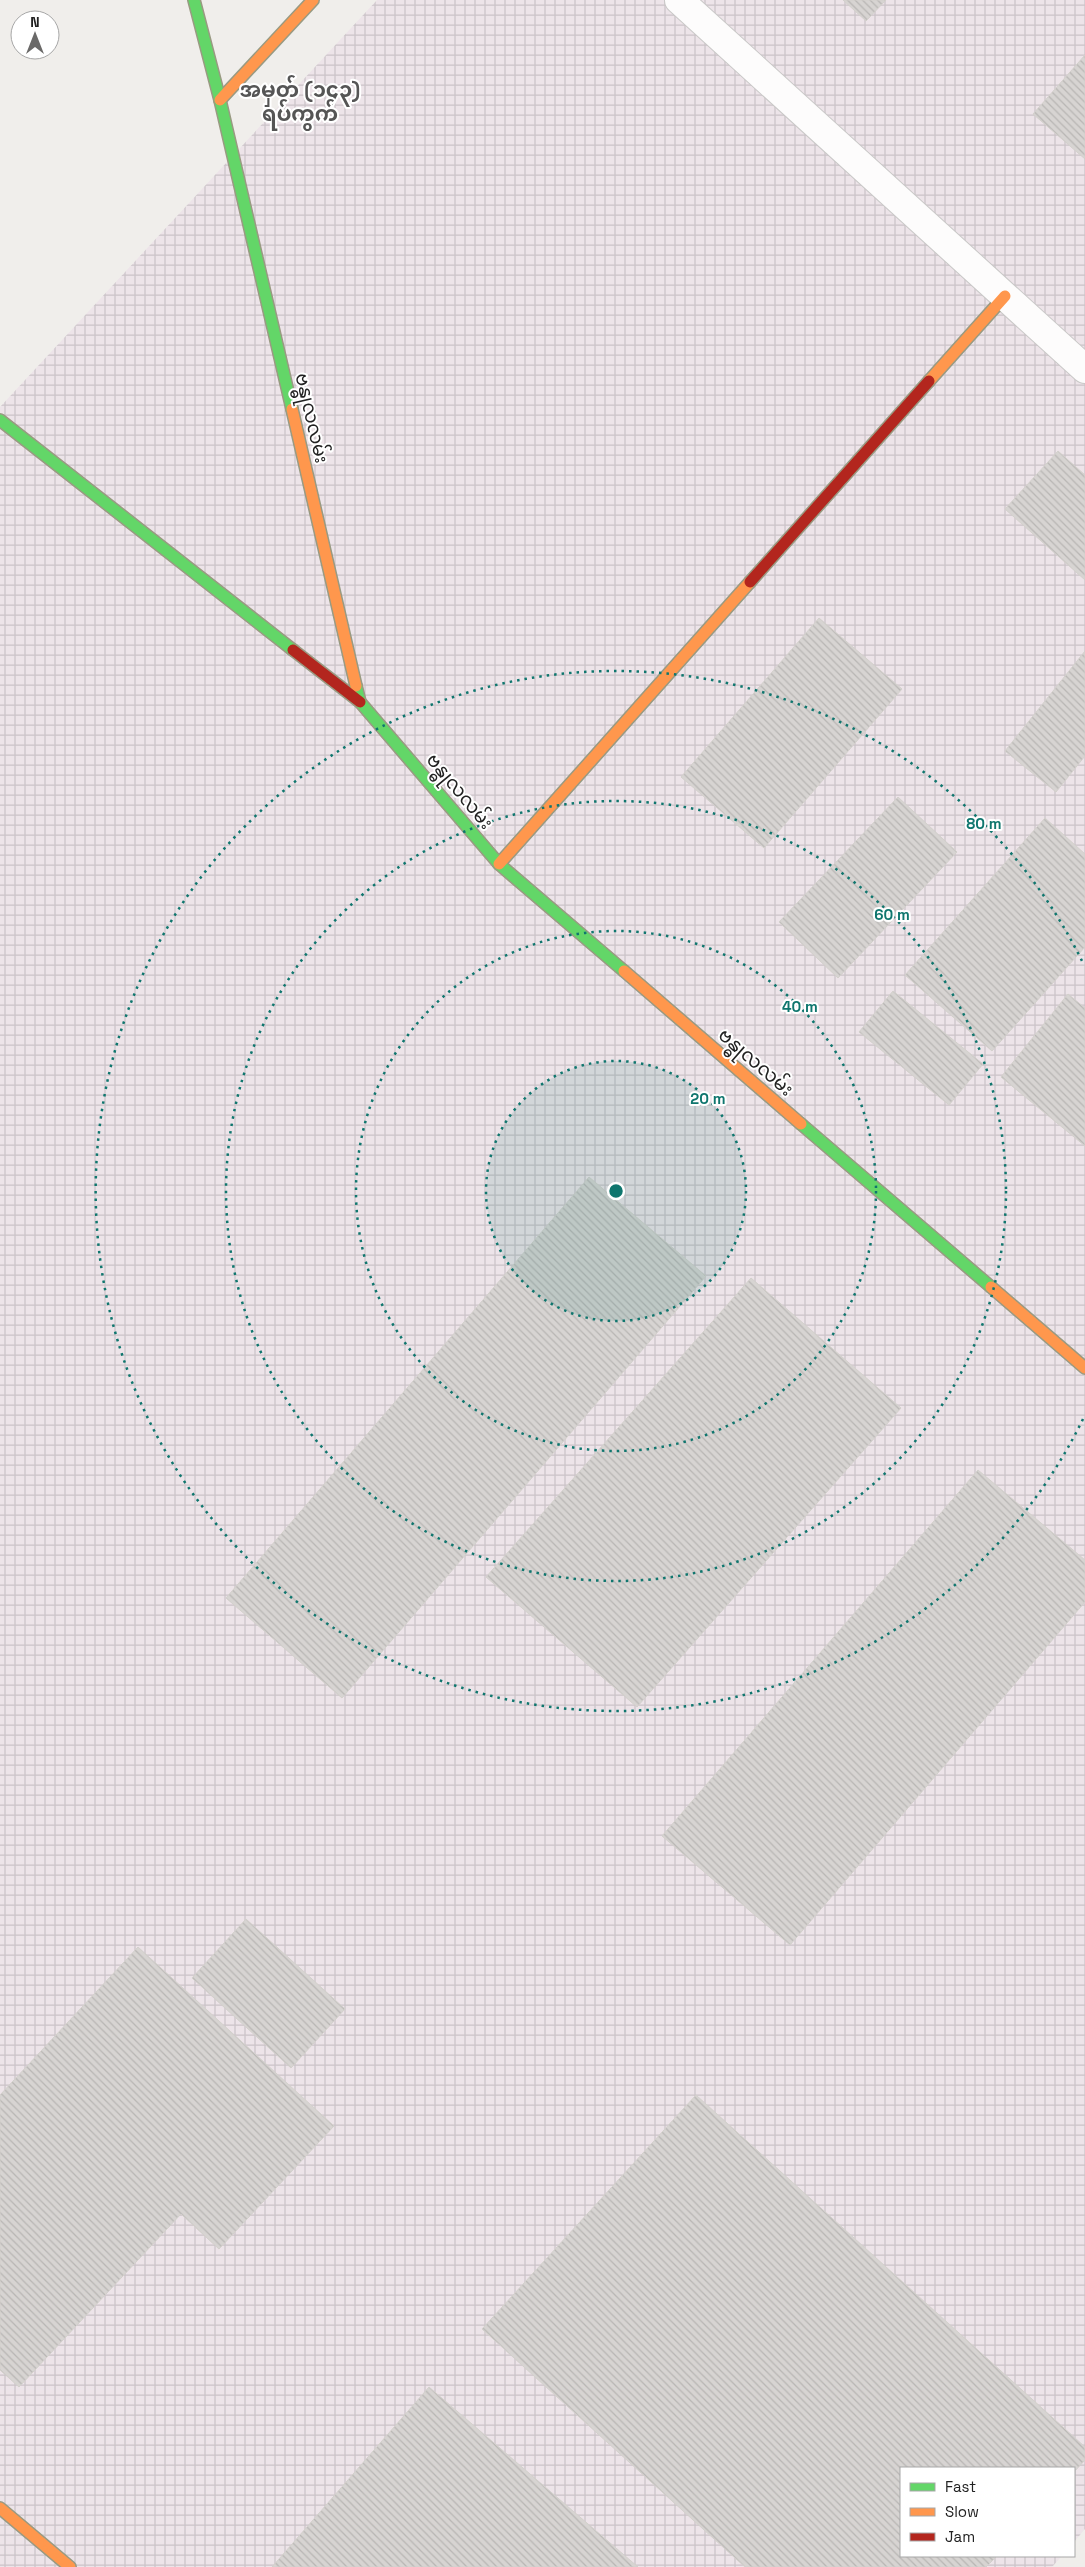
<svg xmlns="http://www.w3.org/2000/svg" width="1085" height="2567" font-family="'Space Grotesk','Noto Sans Myanmar',sans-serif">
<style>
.industrial{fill:url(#industrial-grid)}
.building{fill:url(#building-back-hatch);stroke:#d3d0cc}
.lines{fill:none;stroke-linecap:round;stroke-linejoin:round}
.street-casing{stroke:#c9c8c7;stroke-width:30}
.fast-casing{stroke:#999a82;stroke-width:14}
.slow-casing{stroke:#999a82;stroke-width:14}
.jam-casing{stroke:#999a82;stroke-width:14}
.street{stroke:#fdfcfc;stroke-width:28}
.fast{stroke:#63d668;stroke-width:11}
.slow{stroke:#ff974d;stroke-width:11}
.jam{stroke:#b3261e;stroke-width:11}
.ring{fill:none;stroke:#0f766e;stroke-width:2.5;stroke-dasharray:2.5 5}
.labels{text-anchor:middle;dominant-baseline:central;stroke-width:4;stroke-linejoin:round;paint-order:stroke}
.street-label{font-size:19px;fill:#222;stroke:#fff}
.quarter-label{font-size:21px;font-weight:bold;fill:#555;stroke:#fff}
.centre{fill:#0f766e;stroke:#fff;stroke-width:2.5}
.ring-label{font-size:15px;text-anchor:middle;font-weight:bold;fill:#0f766e;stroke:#fff;stroke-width:4;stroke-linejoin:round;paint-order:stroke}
</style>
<defs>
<pattern id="industrial-grid" width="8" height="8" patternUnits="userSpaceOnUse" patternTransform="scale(1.25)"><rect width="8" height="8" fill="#ede4e9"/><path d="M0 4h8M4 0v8" fill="none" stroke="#cbc3c8"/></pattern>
<pattern id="building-back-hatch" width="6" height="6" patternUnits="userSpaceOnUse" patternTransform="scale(1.25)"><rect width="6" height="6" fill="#d7d4d2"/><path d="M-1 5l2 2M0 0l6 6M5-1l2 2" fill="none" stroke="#b8b6b4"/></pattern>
</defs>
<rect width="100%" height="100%" fill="#f0eeeb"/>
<!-- industrial -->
<path class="industrial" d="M377 0H1085V2529L1074 2542V2468H901V2556H1062L1052 2567H0V407Z"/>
<!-- building -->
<path class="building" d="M843 0H886L866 21Z
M1085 55V159L1033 114Z
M1058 451 1085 475V580L1005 509Z
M819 618 902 689 764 848 681 777Z
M1085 651V756L1056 792 1005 751Z
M898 797 957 852 838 978 779 922Z
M1045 818 1085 854V947L992 1051 905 975Z
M893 991 983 1064 949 1105 859 1032Z
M1068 994 1085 1008V1146L1001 1077Z
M589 1177 706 1276 342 1698 226 1598Z
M751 1278 901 1408 637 1707 486 1577Z
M978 1470 1085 1560V1602L790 1945 662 1836Z
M246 1919 345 2009 291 2068 192 1978Z
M138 1947 334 2126 219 2249 181 2214 19 2387 0 2370V2095Z
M696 2095 1085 2447V2460L1074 2472V2468H901V2556H997L986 2567H745L482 2329Z
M429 2387 638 2567H272Z"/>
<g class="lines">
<defs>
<path id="street" d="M679 0 1085 369"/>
<path id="fast" d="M194 0 220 100 292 409
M0 420 293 650
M356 686 360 702 499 864 624 971
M801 1124 991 1287"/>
<path id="slow" d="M220 100 313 0
M929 381 1005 296
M292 409 356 686
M499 864 750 582
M624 971 801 1124
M991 1287 1085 1368
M0 2508 70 2567"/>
<path id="jam" d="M750 582 929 381
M293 650 360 702"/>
</defs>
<!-- street casing -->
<use href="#street" class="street-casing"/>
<!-- fast casing -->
<use href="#fast" class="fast-casing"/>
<!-- slow casing -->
<use href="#slow" class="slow-casing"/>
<!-- jam casing -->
<use href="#jam" class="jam-casing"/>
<!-- street -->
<use href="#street" class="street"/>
<!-- fast -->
<use href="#fast" class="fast"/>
<!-- slow -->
<use href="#slow" class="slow"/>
<!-- jam -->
<use href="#jam" class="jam"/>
</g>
<!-- distance rings -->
<circle cx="616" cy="1191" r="130" fill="#0f766e" fill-opacity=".12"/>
<g class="ring">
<circle cx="616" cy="1191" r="130"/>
<circle cx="616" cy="1191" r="260"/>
<circle cx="616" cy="1191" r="390"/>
<path d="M1083 1419A520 520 0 1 1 1083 963"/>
</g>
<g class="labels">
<!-- street labels -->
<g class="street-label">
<text transform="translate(312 418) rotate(77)">ဗန္ဓုလလမ်း</text>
<text transform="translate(460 791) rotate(50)">ဗန္ဓုလလမ်း</text>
<text transform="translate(756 1062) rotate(41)">ဗန္ဓုလလမ်း</text>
</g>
<!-- quarter labels -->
<g class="quarter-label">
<text x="300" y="89">အမှတ် (၁၄၃)<tspan x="300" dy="24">ရပ်ကွက်</tspan></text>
</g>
</g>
<circle cx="616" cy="1191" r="8" class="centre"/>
<g class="ring-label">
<text x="984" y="829">80 m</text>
<text x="892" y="920">60 m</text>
<text x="800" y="1012">40 m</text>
<text x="708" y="1104">20 m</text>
</g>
<!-- legend -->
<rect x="900" y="2467" width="175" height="90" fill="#ffffff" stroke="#a7a7a7"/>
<rect x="910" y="2483" width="25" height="8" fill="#63d668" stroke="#a7a7a7"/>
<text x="945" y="2492" font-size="15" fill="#222222">Fast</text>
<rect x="910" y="2508" width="25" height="8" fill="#ff974d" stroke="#a7a7a7"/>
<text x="945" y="2517" font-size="15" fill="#222222">Slow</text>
<rect x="910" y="2533" width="25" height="8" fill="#b3261e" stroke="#a7a7a7"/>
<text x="945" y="2542" font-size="15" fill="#222222">Jam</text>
<!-- north arrow -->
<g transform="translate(35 35)"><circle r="24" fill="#ffffff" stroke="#a7a7a7"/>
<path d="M0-4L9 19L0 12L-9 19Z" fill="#6a6968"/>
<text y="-8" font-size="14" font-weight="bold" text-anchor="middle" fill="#222222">N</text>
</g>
</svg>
